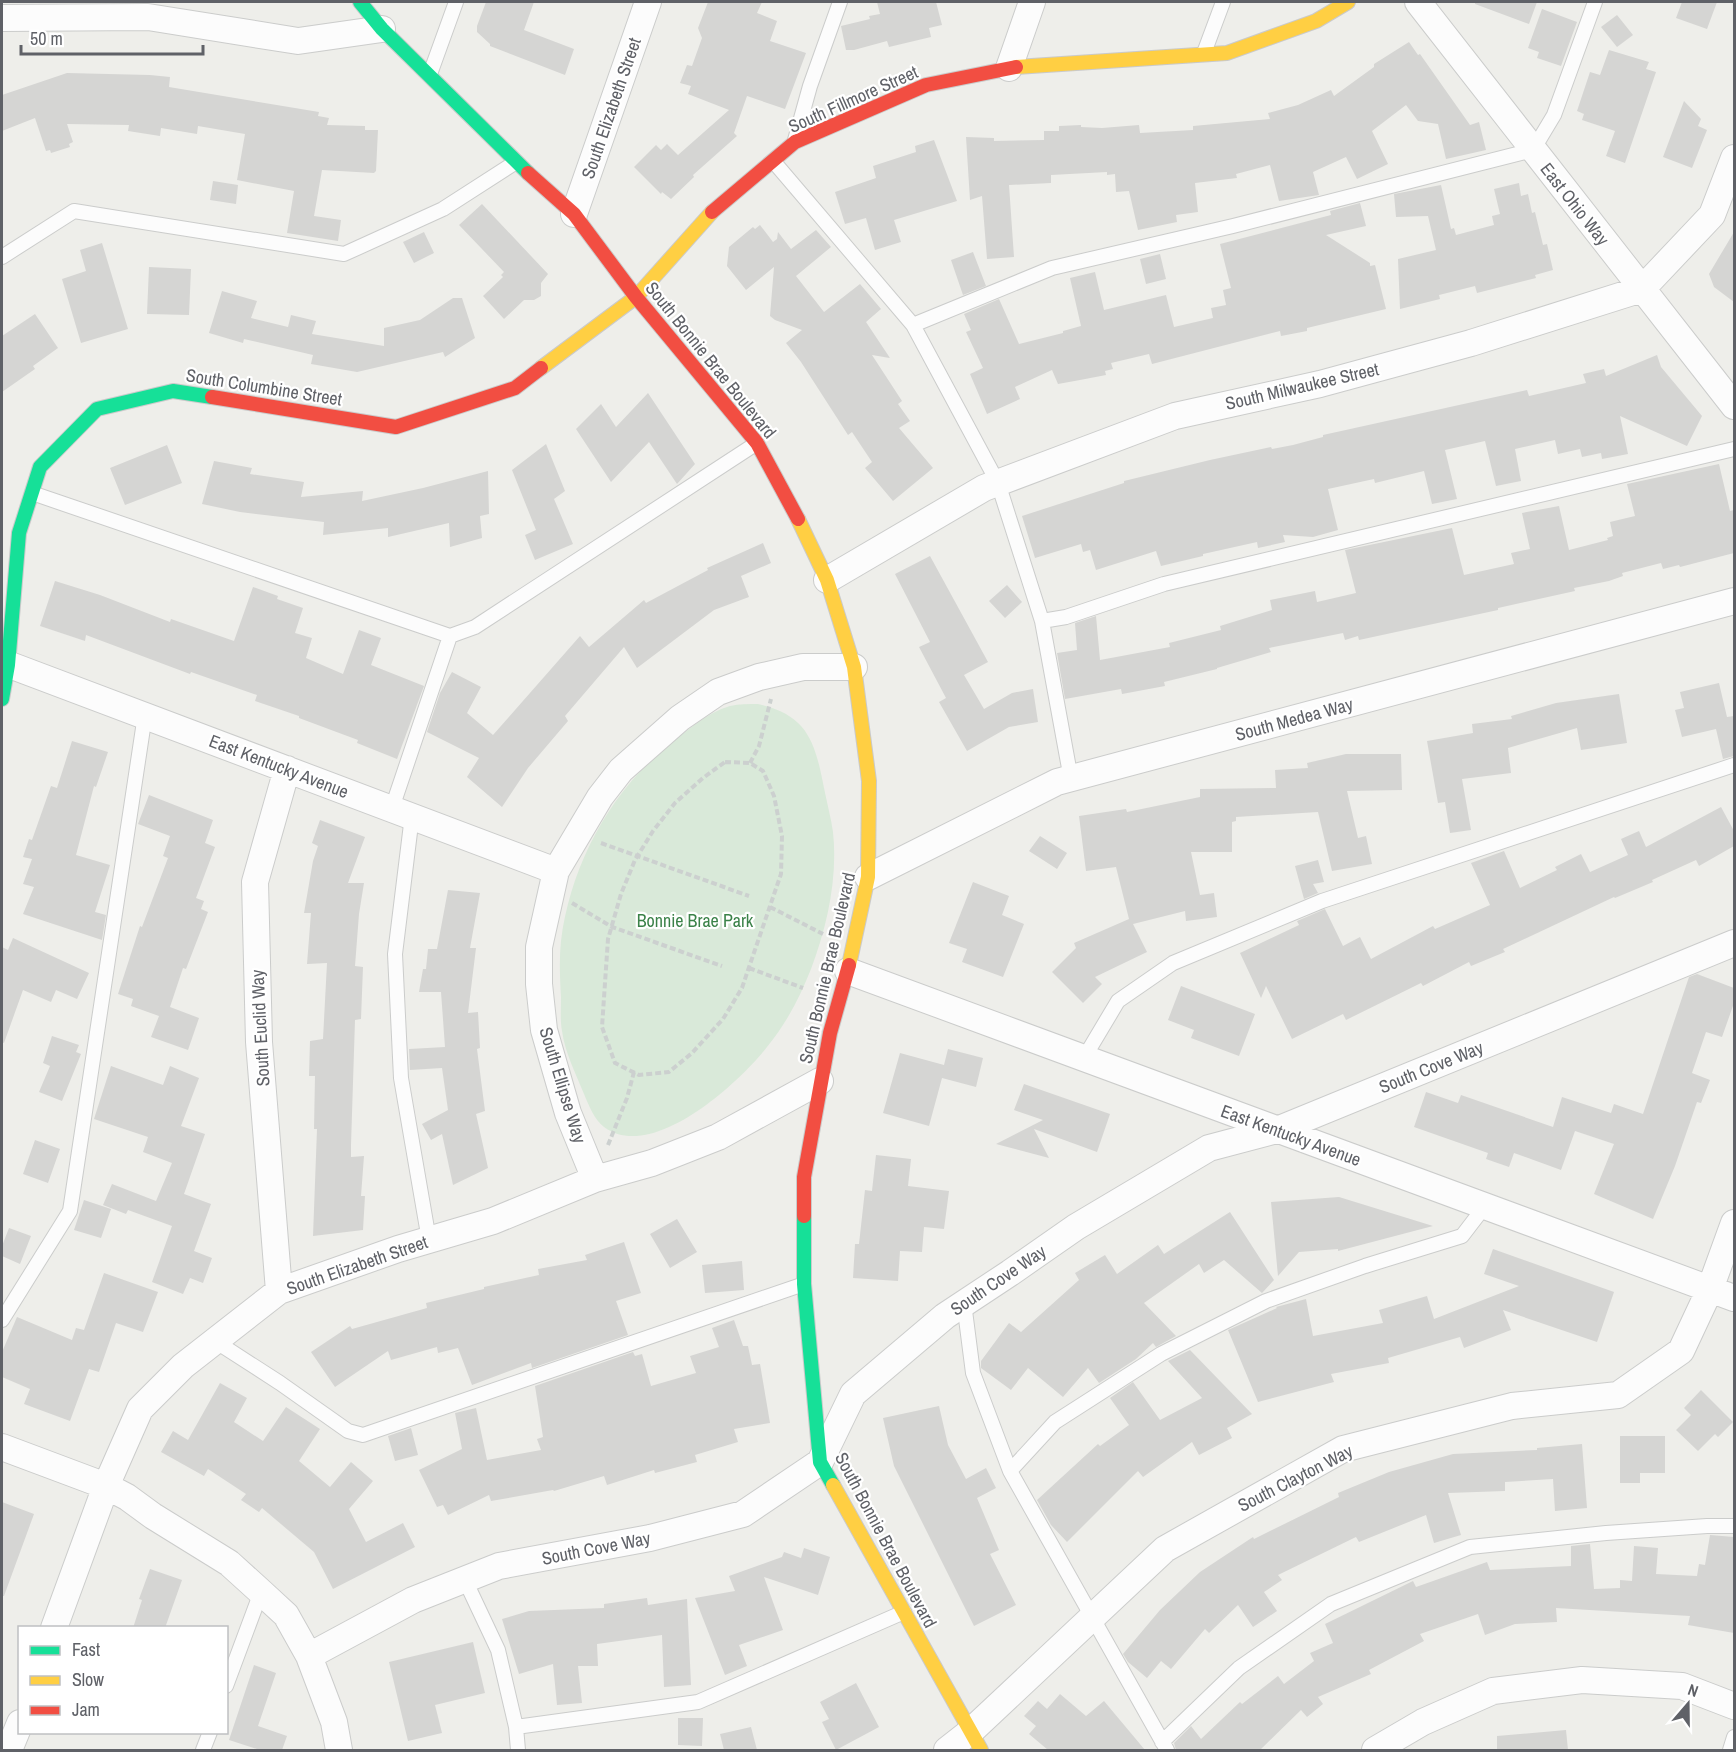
<svg xmlns="http://www.w3.org/2000/svg" width="1736" height="1752" font-family="'Archivo Narrow',sans-serif">
<style>
.green{fill:#d9e9d9}
.building{fill:#d5d5d3}
.lines{fill:none;stroke-linecap:round;stroke-linejoin:round}
.lane-casing{stroke:#cbcccb;stroke-width:16}
.street-casing{stroke:#cbcccb;stroke-width:28}
.fast-casing{stroke:#cacaca;stroke-width:16}
.slow-casing{stroke:#cacaca;stroke-width:16}
.jam-casing{stroke:#cacaca;stroke-width:16}
.path{stroke:#ccd0cf;stroke-width:4;stroke-dasharray:6 3;stroke-linecap:butt}
.lane{stroke:#fcfcfc;stroke-width:14}
.street{stroke:#fcfcfc;stroke-width:26}
.fast{stroke:#16e098;stroke-width:14}
.slow{stroke:#ffcf43;stroke-width:14}
.jam{stroke:#f24e42;stroke-width:14}
.labels{text-anchor:middle;dominant-baseline:central;stroke-width:4.5;stroke-linejoin:round;paint-order:stroke}
.street-label{font-size:18px;fill:#5f6167;stroke:#fff}
.park-label{font-size:18px;fill:#3b8249;stroke:#fff}
</style>
<rect width="100%" height="100%" fill="#eeeeea"/>
<!-- green -->
<path class="green" d="M758 704C808 715 815 742 824 788 827 803 831 818 833 832 838 878 827 927 811 969 800 997 786 1024 767 1047 739 1083 652 1163 604 1127 594 1119 589 1106 584 1094 576 1074 565 1053 562 1031 560 1020 561 1008 561 997 560 979 559 960 561 941 570 867 610 791 669 745 688 730 706 713 730 706 739 704 749 704 758 704Z"/>
<!-- building -->
<path class="building" d="M486 2H534L524 30 574 49 565 75 490 46V44L477 32V26Z
M708 2H762L757 13 777 21 770 41 806 53 785 109 747 96 734 133 737 136 693 175 694 177 671 199 662 192 661 194 634 167 656 145 661 150 667 144 678 155 729 110 688 94 691 86 680 83 687 65 692 66 702 38 698 28Z
M877 2H936L942 25 929 28 931 37 889 47 887 41 854 50H846L841 26 870 19 869 16 880 14Z
M1475 2H1537L1529 24 1475 4Z
M1682 2H1717L1707 29 1676 18Z
M1542 9 1577 22 1561 66 1537 58 1539 52 1528 48Z
M1617 15 1633 35 1617 47 1601 27Z
M1409 42 1418 55 1420 54 1470 125 1479 122 1486 150 1446 159 1438 124 1418 121 1406 105 1372 131 1388 164 1357 179 1346 157 1313 172 1319 195 1279 201 1270 165 1236 174 1237 178 1195 183 1198 212 1176 215 1177 222 1138 230 1129 191 1116 192 1115 174 1107 175V172L1051 175V183L1009 185 1014 257 987 259 982 196 970 200 966 137 994 138V141L1044 140V131H1059V126L1081 125V127L1102 128 1139 125 1140 133 1193 130V126L1270 119 1268 113 1298 105 1331 90 1334 96 1374 67V64Z
M1609 50 1649 62 1646 69 1656 72 1625 163 1606 156 1615 131 1582 120 1584 114 1577 111 1590 72 1600 75Z
M67 73 150 75 170 77 169 87 319 112 318 116 329 118 327 125 365 126V130H378L376 171 374 173 322 170 314 216 341 220 338 241 287 233 294 191 237 180 245 134 198 126 197 134 161 128 160 136 128 131 129 125 67 124 73 142 69 144 70 147 51 153 50 150 46 151 35 118 2 131V95Z
M1684 101 1701 119 1698 126 1707 130 1692 168 1663 157Z
M934 140 957 201 894 220 901 242 875 250 866 218 845 224 835 192 876 178 873 166 916 152 915 146Z
M213 181 238 185 236 204 210 200Z
M1519 183 1521 196 1528 194 1532 213 1535 212 1543 245 1547 244 1553 270 1535 275 1536 278 1477 293 1475 286 1439 295 1440 299 1400 309 1398 259 1436 250 1428 216 1396 217 1394 194 1441 185 1451 229 1454 228 1456 235 1494 225 1492 216 1500 214 1494 189Z
M1360 203 1366 226 1326 235 1370 263V266L1375 265 1386 309 1307 328V331L1281 336 1280 331 1152 364 1149 354 1111 363 1113 369 1105 371 1106 375 1080 380 1058 384 1052 370 1015 387 1020 399 987 414 970 374 983 368 966 332 971 330 964 314 999 299 1019 344 1063 333V331L1081 326 1070 278 1095 272 1104 310 1166 295 1174 327 1213 318 1211 308 1226 305 1223 290 1231 288 1220 244 1331 215 1330 211Z
M482 204 548 274 541 283V296L534 300H524L504 319 483 296 503 277 501 275 504 272 459 225Z
M760 225 773 242 777 239 778 232 791 249 816 230 831 247 796 276 824 312 860 284 881 309 866 322 890 358 872 355 902 401 898 404 910 421 899 428 933 468 893 501 865 468 872 462 852 432 848 435 801 362 786 343 802 330 775 320 770 316 774 267 746 290 727 266 729 247 753 227 755 229Z
M424 232 434 253 414 263 403 242Z
M1734 232V302L1714 287 1709 274Z
M102 243 128 329 81 343 62 279 86 271 80 250Z
M973 252 986 286 963 295 951 260Z
M1160 254 1166 279 1146 284 1140 259Z
M149 267 191 269 189 315 147 314Z
M222 291 257 301 251 318 288 327 291 315 316 321 312 334 384 346V328L420 320 453 298H462L475 338 445 357 443 352 357 372 311 364 313 355 244 339 243 343 209 333Z
M35 314 58 348 33 366 35 369 2 392V336Z
M1657 355 1661 367 1702 416 1687 446 1620 416 1628 454 1602 459 1601 453 1582 457 1580 449 1558 454 1555 440 1515 449 1521 481 1496 486 1485 441 1445 450 1457 499 1432 504 1424 471 1375 483 1374 479 1328 489 1338 530 1313 537 1283 535 1285 542 1258 548 1257 542 1203 554V556L1161 566 1156 551 1096 570 1090 550 1083 552 1081 544 1035 558 1022 516 1124 483V481L1210 460 1271 447 1272 449 1293 445 1323 437V435L1527 390 1529 396 1586 383 1583 374 1604 369 1606 376Z
M648 393 695 464 677 484 649 442 611 482 576 429 601 404 616 427Z
M546 444 565 491 554 499 573 544 535 560 525 535 536 530 512 470Z
M167 445 182 483 125 505 110 468Z
M214 461 252 468 250 474 304 482 301 497 363 491 362 501 423 488 488 471 489 514 480 516 482 538 450 547 449 523 388 537V528L323 535 324 522 240 512 202 504Z
M1719 464 1730 511 1734 510V553L1680 567 1679 565 1663 569 1661 563 1622 573 1623 576 1609 581 1574 588 1575 591 1498 608V610L1359 640 1358 636 1345 640 1343 633 1269 648 1271 652 1217 668V669L1164 682 1165 686 1122 694 1121 689 1065 699 1057 653 1077 650 1075 623 1096 616 1100 660 1170 647 1169 643 1221 630 1220 626 1272 610 1270 600 1315 591 1317 602 1356 593 1345 550 1452 528 1464 575 1514 564 1511 553 1530 549 1522 513 1559 506 1569 550 1608 540 1607 538 1613 536 1610 522 1635 516 1627 484Z
M763 543 771 563 741 576 749 597 714 610 637 668 624 647 565 716 568 721 528 768 502 807 467 777 479 758 427 732 440 693 452 672 481 687 467 713 493 735 580 636 589 647 644 600 646 603 708 570 707 568Z
M930 556 988 662 964 675 984 709 1012 693 1033 689 1038 722 1009 727 967 751 939 702 946 698 919 647 930 642 895 574Z
M55 581 100 595 170 622 171 619 234 641 253 587 278 596 277 599 303 608 295 633 312 638 306 658 343 674 359 630 381 638 371 665 424 686 397 759 357 743 358 740 299 718V716L255 701 257 695 191 672 190 674 86 635 85 641 40 626Z
M1007 585 1022 602 1005 618 989 601Z
M1719 683 1727 717 1734 716V756L1723 759 1716 729 1682 737 1675 710 1684 708 1680 692Z
M1619 694 1627 743 1581 750 1577 728 1508 748 1511 773 1462 779 1471 830 1450 833 1445 802 1438 803 1427 741 1473 733 1472 724 1512 719 1511 716 1556 703Z
M72 741 108 752 96 787 94 786 76 855 110 865 95 912 106 915 102 940 23 914 34 887 23 884 32 859 23 857 29 839 32 840 51 786 57 788Z
M1346 754H1401L1402 790 1347 791 1358 838 1366 836 1372 864 1332 871 1318 812 1236 817V821L1232 822V852H1191L1200 895 1214 893 1217 917 1186 921 1185 911 1133 924 1147 952 1095 977 1102 984 1083 1003 1052 972 1076 948 1074 943 1129 919 1116 867 1086 871 1079 816 1126 809 1127 812 1200 797V789L1276 788 1275 770 1308 768 1307 763Z
M149 795 213 820 205 843 215 847 196 898 204 901 201 909 208 912 186 969 183 968 170 1007 199 1018 188 1050 151 1037 159 1016 131 1006 133 999 118 994 140 926 142 927 168 858 163 856 170 836 138 824Z
M1721 807 1734 831V846L1699 866 1696 860 1652 880 1653 882 1615 898 1614 897 1503 949 1505 952 1471 966 1469 962 1423 986 1421 983 1346 1020 1343 1014 1292 1039 1266 986 1261 998 1240 953 1299 925 1297 921 1325 909 1343 946 1360 937 1371 959 1433 926 1435 929 1490 905 1471 863 1504 851 1520 888 1557 870 1555 867 1581 854 1590 872 1628 855 1621 839 1639 831 1646 847Z
M320 820 365 837 348 883H364L359 914 355 966 363 967 361 1019 355 1020 351 1145V1157L364 1156 361 1196H365L363 1230 313 1236 317 1129H314L315 1076H309L310 1041 323 1039 327 963 307 964 311 913H304L313 861 318 846 312 843Z
M1040 836 1067 853 1057 869 1029 851Z
M1318 860 1324 882 1313 884 1318 893 1304 899 1295 866Z
M973 882 1009 896 1002 915 1024 924 1003 977 962 962 967 949 949 943Z
M448 890 480 893 470 948H476L468 1013 478 1012 480 1048 477 1049 485 1111 476 1114 488 1168 453 1185 442 1134 431 1140 422 1124 448 1110 442 1068 410 1070 409 1049 445 1047 441 992H419L423 969H426L428 949H437Z
M13 938 89 973 77 999 56 990 51 1002 23 990 4 1043 2 1042V947L8 950Z
M1697 974 1734 988V1003L1722 1037 1706 1032 1692 1073 1710 1080 1701 1103 1697 1102 1675 1166 1653 1219 1594 1194 1614 1144 1575 1131 1561 1170 1514 1153 1509 1167 1486 1159 1488 1153 1414 1127 1426 1092 1458 1103 1461 1095 1553 1127 1562 1097 1611 1113 1614 1104 1643 1114 1689 977Z
M1181 986 1255 1014 1239 1056 1191 1038 1194 1030 1168 1020Z
M52 1036 79 1045 76 1052 81 1054 62 1101 39 1092 50 1066 43 1063Z
M948 1049 983 1058 976 1087 942 1078 929 1126 883 1113 900 1053 944 1065Z
M111 1066 163 1085 170 1066 199 1078 181 1126 205 1134 184 1194 211 1204 194 1251 212 1258 203 1283 190 1278 183 1294 152 1282 172 1226 128 1210 126 1214 103 1205 112 1184 156 1201 172 1163 143 1152 148 1137 94 1119Z
M1024 1084 1110 1114 1097 1152 1034 1129 1049 1158 996 1144 1043 1120 1014 1110Z
M35 1140 60 1149 48 1183 23 1174Z
M876 1155 911 1159 908 1186 949 1191 944 1229 924 1227 922 1252 900 1251 898 1281 853 1278 855 1244H859L865 1190 872 1191Z
M1339 1197 1433 1226 1338 1251V1249L1299 1252 1278 1276 1271 1202Z
M84 1200 111 1209 101 1238 74 1230Z
M1230 1212 1274 1280 1262 1293 1224 1260 1204 1273 1199 1264 1144 1303 1176 1336 1156 1347 1153 1343 1136 1359 1099 1383 1088 1368 1063 1397 1028 1368 1011 1390 981 1368V1361L1009 1323 1021 1332 1079 1280 1075 1273 1105 1255 1117 1274 1158 1245 1164 1254Z
M677 1219 697 1252 670 1268 650 1234Z
M9 1228 31 1236 20 1264 2 1256V1246Z
M624 1242 641 1293 616 1301 628 1335 532 1368 531 1363 472 1385 458 1348 438 1353 437 1347 391 1360 388 1351 335 1387 311 1352 350 1326 352 1329 427 1308 426 1303 484 1289V1287L539 1275 538 1269 587 1260 585 1255Z
M1493 1249 1614 1292 1597 1342 1503 1310 1511 1330 1464 1348 1460 1337 1388 1358 1389 1363 1331 1374 1334 1382 1258 1402 1228 1330 1277 1308 1276 1307 1306 1299 1313 1336 1383 1323 1379 1310 1427 1296 1434 1319 1519 1286 1484 1274Z
M742 1261 744 1290 705 1293 702 1265Z
M104 1273 158 1292 143 1332 116 1323 99 1372 89 1369 70 1421 24 1404 30 1389 2 1377V1352L17 1317 72 1340 76 1328 84 1330Z
M734 1320 743 1346H748L752 1365 760 1364 770 1423 734 1429 738 1442 695 1455 697 1462 655 1473 654 1470 607 1485 604 1476 554 1491 553 1490 491 1501 489 1495 448 1515 443 1505 437 1507 419 1470 462 1449 455 1413 476 1408 487 1460 541 1450 537 1439 543 1437 535 1386 633 1352 635 1356 642 1354 651 1386 696 1373 690 1356 719 1347 712 1328Z
M1190 1350 1252 1414 1227 1428 1232 1438 1199 1455 1192 1442 1143 1477 1138 1471 1067 1542 1051 1525 1037 1500 1098 1444 1100 1446 1129 1425 1110 1398 1133 1382 1160 1420 1202 1398 1168 1361Z
M220 1383 247 1398 234 1422 263 1441 286 1407 320 1429 299 1461 330 1487 351 1462 373 1481 349 1509 366 1542 403 1523 415 1547 333 1589 314 1552 262 1508 259 1512 241 1500 246 1494 208 1469 204 1476 161 1452 173 1431 188 1440Z
M1701 1390 1733 1422 1718 1437 1715 1434 1698 1451 1676 1430 1691 1415 1684 1408Z
M939 1406 948 1445 966 1479 986 1468 996 1488 977 1498 999 1550 990 1554 1016 1605 974 1626 894 1466 883 1418Z
M411 1428 418 1455 395 1461 388 1436Z
M1620 1436H1665V1473H1640V1483H1620Z
M1582 1444 1587 1508 1555 1511 1553 1479 1505 1482V1491L1448 1493 1461 1535 1434 1543 1426 1515 1359 1542 1356 1537 1278 1575 1282 1580 1264 1592 1277 1611 1253 1627 1238 1605 1209 1633 1205 1629 1171 1669 1161 1661 1147 1678 1128 1662 1123 1654 1160 1610 1200 1572 1253 1537 1254 1539 1339 1497 1338 1493 1389 1472 1453 1454 1537 1450V1448Z
M2 1502 34 1514 4 1596H2Z
M1710 1535 1734 1537V1633L1688 1625 1690 1616 1556 1608 1557 1622 1515 1624 1485 1635 1478 1614 1420 1634 1424 1641 1369 1670 1371 1674 1318 1697 1323 1704 1307 1717 1301 1710 1260 1750H1176L1174 1743 1191 1726 1201 1739 1240 1702 1242 1704 1278 1676 1284 1684 1314 1661 1310 1653 1333 1643 1325 1624 1413 1581 1416 1587 1487 1562 1490 1570 1571 1566V1546L1590 1544 1594 1589 1620 1588V1580L1632 1581 1634 1546 1658 1548 1656 1574 1697 1576 1699 1564 1705 1565Z
M804 1548 830 1557 818 1595 764 1577 783 1630 739 1645 747 1666 725 1675 695 1598 735 1591 729 1576 782 1557 784 1552 801 1558Z
M150 1569 182 1580 165 1628H133L142 1600 139 1599Z
M647 1598 648 1605 687 1599 691 1685 664 1687 662 1635 597 1644 598 1666H578L582 1703 557 1705 553 1664 519 1674 502 1619 529 1611 604 1608V1604Z
M473 1642 485 1693 435 1705 442 1733 408 1741 389 1662Z
M254 1665 276 1673 258 1726 287 1736 282 1750H260L229 1740Z
M856 1683 879 1727 836 1750 822 1722 829 1719 820 1702Z
M1060 1694 1086 1716 1104 1701 1145 1750H1048L1029 1734 1036 1726 1024 1716 1038 1701 1047 1709Z
M678 1718H703L702 1746 678 1745Z
M751 1727 757 1750H724L720 1734Z
M1566 1730 1568 1750H1497V1736Z"/>
<g class="lines">
<defs>
<path id="lane" d="M1204 53 1223 2
M430 74 456 2
M795 140 810 86 840 2
M774 162 913 325 998 483 1042 621 1071 779
M2 257 74 211 344 254 443 209 516 162
M913 325 1052 268 1233 226 1533 150 1554 115 1595 2
M32 493 450 636 392 808
M1042 621 1066 617 1164 584 1734 449
M450 636 475 627 757 443
M412 816 395 954 401 1078 429 1240
M1084 1058 1118 1001 1173 963 1322 901 1734 765
M964 1303 973 1373 1010 1471 1167 1750
M2 1320 70 1211 145 715
M215 1341 280 1383 348 1431 363 1435 804 1284
M1010 1471 1055 1422 1161 1354 1266 1301 1365 1266 1462 1236 1485 1206
M465 1580 498 1650 516 1727 698 1702 904 1612
M226 1686 261 1592
M516 1727 518 1750
M1162 1742 1239 1668 1331 1604 1470 1547 1606 1533 1707 1526H1734
M203 1750 210 1732
M1730 1750 1734 1737"/>
<path id="street" d="M1418 2 1734 406
M2 18 148 17 298 41 382 29
M1009 68 1032 2
M574 214 648 2
M827 580 984 488 1175 416 1320 384 1471 343 1642 289 1712 215 1734 158
M2 662 556 871
M868 877 1057 782 1734 601
M848 971 1734 1298
M595 1179 568 1113 544 1030 539 984V947L556 871 600 797 621 770 680 718 718 692 759 677 803 667H854
M279 1291 259 1042 255 882 287 769
M2 1447 106 1486 127 1497 153 1516 229 1563 261 1592 286 1615 309 1656 334 1722 339 1750
M54 1628 106 1486 140 1409 183 1366 279 1291 398 1249 493 1221 595 1179 652 1163 718 1137 820 1081
M309 1656 413 1600 499 1566 650 1538 743 1514 820 1462 853 1394 945 1316 1010 1273 1076 1227 1209 1148 1277 1130 1734 943
M9 1750 20 1723
M947 1750 970 1732 1165 1549 1343 1449 1512 1406 1618 1395 1681 1351 1710 1289 1734 1223
M1375 1750 1423 1722 1493 1691 1582 1680 1682 1686 1734 1706"/>
<path id="fast" d="M360 2 382 29 528 173
M2 699 8 665 19 533 40 467 97 409 173 391 212 397
M804 1216V1284L820 1462 833 1485"/>
<path id="slow" d="M1016 67 1227 53 1316 21 1348 2
M541 368 636 297 712 212
M798 519 827 580 854 667 869 781 868 877 849 965
M833 1485 981 1750"/>
<path id="jam" d="M528 173 574 214 636 297 757 443 798 519
M712 212 795 142 926 85 1016 67
M212 397 396 427 515 388 541 368
M804 1216V1177L830 1033 849 965"/>
</defs>
<!-- lane casing -->
<use href="#lane" class="lane-casing"/>
<!-- street casing -->
<use href="#street" class="street-casing"/>
<!-- fast casing -->
<use href="#fast" class="fast-casing"/>
<!-- slow casing -->
<use href="#slow" class="slow-casing"/>
<!-- jam casing -->
<use href="#jam" class="jam-casing"/>
<!-- path -->
<path class="path" d="M725 762 750 763 763 771 774 796 782 836 781 874 747 973 742 988 723 1019 692 1053 669 1072 639 1075 615 1063 602 1027 608 939 621 894 635 860 653 831 675 803 703 778Z
M750 763 759 746 771 699
M601 843 749 896
M572 903 612 927 722 966
M770 907 823 934
M749 968 803 988
M608 1145 627 1098 634 1072"/>
<!-- lane -->
<use href="#lane" class="lane"/>
<!-- street -->
<use href="#street" class="street"/>
<!-- fast -->
<use href="#fast" class="fast"/>
<!-- slow -->
<use href="#slow" class="slow"/>
<!-- jam -->
<use href="#jam" class="jam"/>
</g>
<g class="labels">
<!-- street labels -->
<g class="street-label">
<text transform="translate(853 99) rotate(-24)">South Fillmore Street</text>
<text transform="translate(611 108) rotate(-71)">South Elizabeth Street</text>
<text transform="translate(1575 204) rotate(52)">East Ohio Way</text>
<text transform="translate(711 360) rotate(51)">South Bonnie Brae Boulevard</text>
<text transform="translate(1302 386) rotate(-13)">South Milwaukee Street</text>
<text transform="translate(264 387) rotate(9)">South Columbine Street</text>
<text transform="translate(1294 719) rotate(-15)">South Medea Way</text>
<text transform="translate(279 766) rotate(21)">East Kentucky Avenue</text>
<text transform="translate(827 968) rotate(-77)">South Bonnie Brae Boulevard</text>
<text transform="translate(260 1028) rotate(-93)">South Euclid Way</text>
<text transform="translate(1431 1067) rotate(-22)">South Cove Way</text>
<text transform="translate(563 1085) rotate(73)">South Ellipse Way</text>
<text transform="translate(1291 1135) rotate(20)">East Kentucky Avenue</text>
<text transform="translate(357 1265) rotate(-19)">South Elizabeth Street</text>
<text transform="translate(998 1280) rotate(-34)">South Cove Way</text>
<text transform="translate(1295 1478) rotate(-27)">South Clayton Way</text>
<text transform="translate(886 1540) rotate(62)">South Bonnie Brae Boulevard</text>
<text transform="translate(596 1548) rotate(-11)">South Cove Way</text>
</g>
<!-- park labels -->
<g class="park-label">
<text x="695" y="920">Bonnie Brae Park</text>
</g>
</g>
<!-- border -->
<rect width="1736" height="1752" fill="none" stroke="#5f6167" stroke-width="6"/>
<!-- legend -->
<rect x="18" y="1626" width="210" height="108" fill="#ffffff" stroke="#bfc0c2" stroke-width="1.5"/>
<rect x="30" y="1646" width="30" height="9" fill="#16e098" stroke="#bfc0c2" stroke-width="1.5"/>
<text x="72" y="1656" font-size="18" fill="#5f6167">Fast</text>
<rect x="30" y="1676" width="30" height="9" fill="#ffcf43" stroke="#bfc0c2" stroke-width="1.5"/>
<text x="72" y="1686" font-size="18" fill="#5f6167">Slow</text>
<rect x="30" y="1706" width="30" height="9" fill="#f24e42" stroke="#bfc0c2" stroke-width="1.5"/>
<text x="72" y="1716" font-size="18" fill="#5f6167">Jam</text>
<!-- north arrow -->
<g transform="translate(1688 1704) rotate(20)" stroke="#ffffff" stroke-width="4.5" paint-order="stroke">
<path d="M0-4.5L10 22L0 15L-10 22Z" fill="#5f6167"/>
<text y="-9" font-size="16" font-weight="bold" text-anchor="middle" fill="#5f6167">N</text>
</g>
<!-- scale -->
<path d="M21 45v9h182v-9" fill="none" stroke="#5f6167" stroke-width="3"/>
<text x="30" y="45" font-size="18" fill="#5f6167" stroke="#ffffff" stroke-width="4.5" paint-order="stroke">50 m</text>
</svg>
